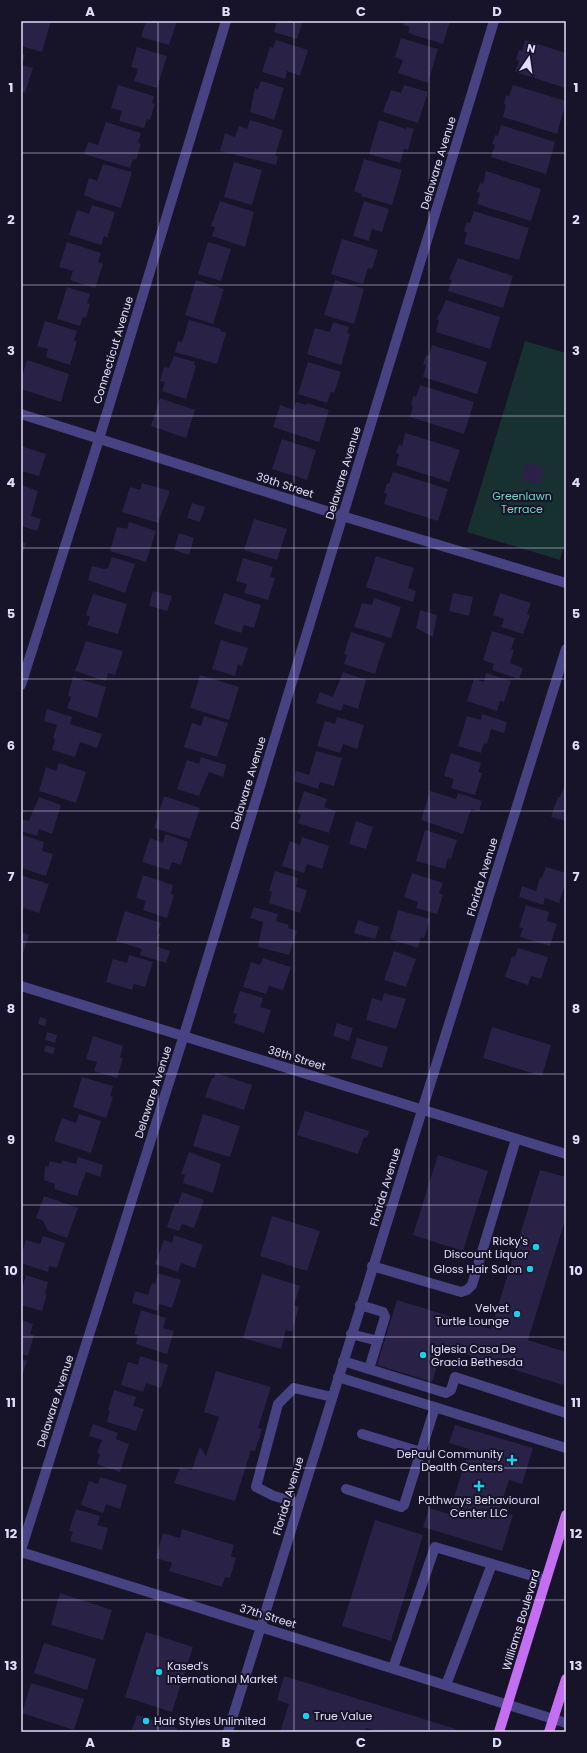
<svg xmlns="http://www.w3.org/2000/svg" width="587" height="1753" font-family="Poppins,sans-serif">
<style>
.green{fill:#173131}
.building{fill:#2a2147}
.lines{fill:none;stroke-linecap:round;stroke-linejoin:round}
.minor{stroke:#474382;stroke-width:10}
.major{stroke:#c46ff1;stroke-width:10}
.grid{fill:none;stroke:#e2ddfc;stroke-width:1;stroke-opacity:0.55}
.poi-dot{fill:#1dcee8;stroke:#171328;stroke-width:1.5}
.labels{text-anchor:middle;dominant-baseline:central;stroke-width:4;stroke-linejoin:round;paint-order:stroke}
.street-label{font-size:11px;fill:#e2ddfc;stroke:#171328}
.park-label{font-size:11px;fill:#6fd6bf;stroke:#171328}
.poi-label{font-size:11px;fill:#e2ddfc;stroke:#171328;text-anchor:end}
.neatline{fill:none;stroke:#e2ddfc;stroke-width:1.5}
.grid-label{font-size:13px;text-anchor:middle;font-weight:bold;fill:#e2ddfc}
</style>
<rect width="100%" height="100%" fill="#171328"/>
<!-- green -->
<path class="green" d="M525 341 566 353V541L560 560 467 532Z"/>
<!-- building -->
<path class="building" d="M21 21H51L42 52 21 46Z
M146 21H177L169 45 141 37Z
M277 21H303L297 39 274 32Z
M404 21H450L443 44 408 33 410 27 403 25Z
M401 38 438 49 428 83 398 73 403 60 395 57Z
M276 40 308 50 300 76 287 71 285 79 262 72 270 47 273 48Z
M525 40 566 53V88L515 72 519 61 516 60 519 50 522 51Z
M137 47 167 56 157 88 134 81 138 69 131 67Z
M21 54 25 55 22 65 33 68 25 93 21 91Z
M261 81 284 88 274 120 250 112 255 88 258 89Z
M118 85 154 96 152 103 155 104 150 120 147 119 144 128 119 121 122 111 111 108Z
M404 85 428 92 418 123 383 112 391 90 401 93Z
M513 85 566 101 557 134 503 117 506 105 504 104 506 95 509 96Z
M250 120 283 130 275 156H278L276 165 220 151 225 133 235 137 239 126 247 129Z
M379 120 406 129 407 127 414 129 408 150 404 149 400 163 369 154Z
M106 122 141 133 138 142 141 144 136 160 133 159 130 168 84 154 88 142 98 145Z
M501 125 555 142 546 174 491 157 495 145 492 144 495 135 498 136Z
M364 159 402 170 392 205 361 196 362 194 354 191Z
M234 162 262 170 252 205 224 197Z
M103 164 132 172 121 208 92 199V198L84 195 89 178 97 181Z
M486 171 541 189 531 221 477 204 480 193 477 192 480 183 483 184Z
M220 201 254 212 245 247 212 236 215 227 211 226Z
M364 201 389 209 382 232 372 229 369 241 353 236Z
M92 205 115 212 107 238 104 236 101 245 69 235 77 210 89 214Z
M474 211 529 228 519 260 464 244 467 233 464 231 467 222 470 223Z
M342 239 378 250 372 269 368 268 363 284 331 274Z
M67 242 101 253 98 262 103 264 95 288 70 280 73 271 59 267Z
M208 242 231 249 221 281 198 274Z
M458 258 513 276 503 308 448 291 452 280 449 279Z
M196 280 224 289 213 324 185 315Z
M335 280 364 289 354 324 324 315Z
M67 287 90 294 87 303 90 304 86 318 83 317 80 326 57 319Z
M446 300 500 317 490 349 436 332 439 320 437 319Z
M189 320 221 329 220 331 226 333 217 364 175 352 178 341 182 342Z
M45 321 77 331 74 340 77 341 70 365 46 357 48 349 37 346Z
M333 322 349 327 347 333 350 334 341 365 307 354 315 328 330 332Z
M432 345 487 362 477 394 423 377 426 365 423 364 426 355 429 356Z
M174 356 195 362 194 365 196 366 186 399 162 391 165 382 160 381 164 367 169 368Z
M27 360 69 374 61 402 21 389V380Z
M308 362 341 372 334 393 331 392 327 403 298 394Z
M420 385 474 402 464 434 410 417 413 406 411 405 413 396 416 397Z
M160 398 195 410 186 438 151 426Z
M296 402 306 405 307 403 329 410 319 442 273 427 280 405 294 410Z
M405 433 460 450 449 482 396 465 399 454 396 453 399 444 402 446Z
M282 439 316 450 307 480 272 469Z
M21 446 46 454 39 476 21 471Z
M526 462 544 467 539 485 521 480Z
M393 472 448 489 438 521 384 504 387 494 384 493 387 483 389 484Z
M142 483 170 491 158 523 122 512 130 487 140 490Z
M21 485 38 491 31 516 41 519 37 531 21 526Z
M192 503 205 507 200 522 187 518Z
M254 519 287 529 277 560 244 550Z
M129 522 156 531 146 562 110 551 117 527 127 529Z
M179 533 194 538 189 555 174 550Z
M21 542 26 543 23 553 21 552Z
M376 556 414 568 408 588 416 591 413 602 366 587Z
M112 557 135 564 125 593 88 580 92 566 104 569 108 568Z
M243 558 273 567 270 577 275 578 268 600 244 593 247 584 236 581Z
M153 591 172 596 167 611 149 606Z
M224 593 261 605 254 628 244 625 241 633 214 624Z
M453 593 473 597 469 616 449 611Z
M500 593 531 603 527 614 530 615 523 634 501 627 504 619 493 615Z
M93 594 127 604 118 634 87 625 90 617 86 615Z
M374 598 401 607 391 638 354 627 362 603 372 605Z
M420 610 437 615 433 637 416 628Z
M492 631 515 638 511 649 514 650 510 663 523 668 519 679 492 670 494 664 483 660Z
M351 632 385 643 375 674 344 664 347 655 344 654Z
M221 640 248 648 242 666 238 664 235 676 212 669Z
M86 641 123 651 115 675 108 673 106 681 75 671Z
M343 672 366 680 358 709 344 704 341 711 316 703 320 692 333 697Z
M486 673 511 681 504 702 500 701 497 711 467 701 474 679 484 682Z
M200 675 239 687 229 720 190 708Z
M73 677 106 687 97 718 67 708 71 697 68 696Z
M47 709 72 717 70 724 102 734 97 748 80 742 75 757 52 750 55 739 53 738 57 725 44 721Z
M482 714 507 722 504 733 491 729 487 744 484 743 481 753 458 746 467 716 481 720Z
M204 716 228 723 217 757 184 747 192 723 201 726Z
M337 717 364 725 357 749 343 744 340 753 317 746 325 721 335 724Z
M316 751 342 758 334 786 320 782 318 789 294 781 296 771 309 775Z
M451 753 481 763 478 772 482 773 475 795 451 788 454 779 444 776Z
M201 757 226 765 223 777 209 772 199 796 177 789 187 760 199 764Z
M59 763 86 772 76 803 39 791 46 767 56 771Z
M564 787 566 788V821L551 817 558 797H560Z
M304 791 327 799 324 807 336 811 329 833 298 823 301 815 297 813Z
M430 791 456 799 458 793 482 801 479 811 471 809 463 834 421 820Z
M164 796 200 808 190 839 154 828Z
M39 797 61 805 52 834 39 829 37 836 21 831V819L29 821Z
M356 821 373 827 366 849 349 844Z
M425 830 457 840 451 859 448 858 445 869 416 861Z
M165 834 188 842 181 865 172 862 169 870 142 862 150 838 163 843Z
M22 835 44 842 42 851 53 854 46 876 21 868Z
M302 837 329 846 322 869 307 864 304 873 282 866 290 841 300 845Z
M546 867 566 873V881L559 903 545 898 543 905 519 897 522 886 536 891 540 877 542 878Z
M275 871 298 878 296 887 307 890 300 913 269 903 272 892 269 891Z
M412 873 443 883 439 893 443 895 437 914 416 908 418 902 404 897Z
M21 875 49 884 39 913 24 908 21 915Z
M143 875 173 885 171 894 174 895 167 918 143 910 146 901 136 898Z
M526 905 549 912 547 921 557 924 550 946 520 937 523 928 519 927Z
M254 907 278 914 276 921 289 925 288 928 297 931 289 955 258 947 263 922 250 918Z
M398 910 430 919 424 938 421 937 418 948 390 939Z
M125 911 161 923 157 934H160L156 946 170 951 166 963 140 955 142 949 116 941Z
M358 920 379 927 375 939 354 933Z
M21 932 29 935 21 959Z
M518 948 548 957 541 979 531 976 528 985 505 977 512 956 515 957Z
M394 951 416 959 406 987 384 980Z
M129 955 153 962 145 987 134 984 132 990 106 982 113 959 127 963Z
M263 958 291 967 283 990 269 986 266 994 243 987 251 962 260 965Z
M240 991 263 998 260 1007 271 1010 264 1033 234 1023 237 1014 233 1013Z
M384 993 406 999 396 1029 366 1020 372 998 382 1001Z
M40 1017 47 1019 45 1026 38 1024Z
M337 1023 353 1028 349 1041 333 1036Z
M492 1027 551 1045 542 1076 483 1058Z
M47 1032 57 1035 55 1043 45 1040Z
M93 1036 123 1046 120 1057 123 1058 117 1078 94 1071 97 1062 86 1059Z
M357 1038 388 1047 382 1068 351 1058Z
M46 1045 55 1048 53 1054 44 1051Z
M216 1073 252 1085 244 1110 205 1097 212 1078H214Z
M82 1077 113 1086 110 1096 113 1097 106 1118 73 1107Z
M305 1111 369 1131 367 1138 364 1137 358 1154 297 1135Z
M79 1114 101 1121 91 1153 54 1141 62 1118 76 1123Z
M203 1114 240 1126 230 1157 193 1146Z
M189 1152 221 1164 213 1193 183 1183 185 1175 181 1174Z
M438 1155 488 1171 463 1251 413 1235Z
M78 1157 103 1165 100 1177 86 1172 77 1196 54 1189 55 1184 44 1180 45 1166 48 1167 50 1161 61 1164 62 1160 76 1164Z
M540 1170 566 1177V1217L528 1340 566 1352V1375L563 1385 443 1347 432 1382 377 1365 397 1300 491 1329Z
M182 1192 204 1200 194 1228 182 1224 179 1231 167 1227 175 1203 178 1204Z
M44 1196 78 1208 67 1238 48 1231 43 1221 36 1218Z
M272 1216 320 1231 307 1271 260 1256Z
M174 1235 203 1245 195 1268 181 1263 178 1272 155 1264 164 1240 172 1243Z
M43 1236 65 1243 57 1268 49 1266 48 1272 21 1263V1255L26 1240 40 1244Z
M158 1273 181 1280 172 1308 159 1304 157 1311 132 1303 135 1291 148 1295 152 1283 155 1284Z
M262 1274 300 1286 294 1305 299 1307 292 1332 286 1330 281 1349 243 1338Z
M26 1275 48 1282 45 1294H47L42 1311 21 1305V1292Z
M141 1310 166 1318 163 1328 174 1331 167 1354 136 1344 138 1335 134 1334Z
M21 1320 33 1324 30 1334 34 1335 28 1356 21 1354Z
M140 1356 168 1365 161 1388 146 1383 143 1392 121 1385 128 1362 138 1365Z
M21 1359 27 1361 21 1379Z
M216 1371 271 1387 258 1428 262 1429 255 1451 251 1450 235 1501 174 1483 180 1468 192 1470 199 1448H201L206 1456 219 1417 204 1412Z
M114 1390 136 1397 133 1406 144 1409 136 1431 107 1422 110 1411 108 1410Z
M93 1424 118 1433 116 1439 129 1444 120 1472 97 1464 100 1454 97 1453 102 1440 89 1436Z
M455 1425 533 1448 522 1484 509 1480 499 1511 513 1515 502 1551 423 1527 429 1508 449 1514 469 1449 449 1443Z
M100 1477 127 1485 120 1509 106 1504 103 1513 81 1505 89 1481 98 1484Z
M76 1509 100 1516 97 1525 108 1528 102 1550 70 1541 73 1532 69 1531Z
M375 1520 423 1535 391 1641 342 1626Z
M182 1529 234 1545 231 1556 236 1558 230 1578 225 1577 222 1587 169 1571 172 1563 156 1558 163 1533 180 1538Z
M60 1593 112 1610 103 1640 51 1625Z
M146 1632 193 1647 172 1712 125 1697Z
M44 1643 96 1659 87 1690 34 1673Z
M284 1676 456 1729 455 1732H381L366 1728 365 1732H280L289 1704 277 1700Z
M31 1683 84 1699 74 1730 22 1713Z
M137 1715 177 1728 176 1732H131Z"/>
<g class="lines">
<!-- minor -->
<path class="minor" d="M21 414 342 516 566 583
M21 685 99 439 226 21
M21 986 566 1154
M372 1266 461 1292 467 1290 472 1285 516 1139
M360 1305 383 1312 385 1317 369 1369
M351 1334 378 1341
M343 1361 446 1393 451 1390 455 1377 566 1413
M338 1377 566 1448
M362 1434 421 1452
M346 1489 401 1507 404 1505 435 1407
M299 1503 274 1496 256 1487 278 1404 294 1388 332 1397
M21 1550 184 1035 494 21
M21 1552 566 1723
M393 1668 435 1547 546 1580
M446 1685 492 1564
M228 1732 566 649"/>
<!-- major -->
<path class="major" d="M499 1732 566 1515
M549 1732 566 1679"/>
</g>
<!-- grid -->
<path class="grid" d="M158 21V1732M294 21V1732M429 21V1732M21 153H566M21 285H566M21 416H566M21 548H566M21 679H566M21 811H566M21 942H566M21 1074H566M21 1205H566M21 1337H566M21 1468H566M21 1600H566"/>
<!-- markers -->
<g class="poi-dot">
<circle cx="536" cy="1247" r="4"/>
<circle cx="530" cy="1269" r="4"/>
<circle cx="517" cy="1314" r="4"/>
<circle cx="423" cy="1355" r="4"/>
<path d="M510 1454h4v4h4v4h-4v4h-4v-4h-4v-4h4z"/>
<path d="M477 1480h4v4h4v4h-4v4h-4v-4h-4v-4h4z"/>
<circle cx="159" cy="1672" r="4"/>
<circle cx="306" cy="1716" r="4"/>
<circle cx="146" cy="1721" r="4"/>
</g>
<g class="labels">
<!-- street labels -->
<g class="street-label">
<text transform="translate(438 163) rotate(-73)">Delaware Avenue</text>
<text transform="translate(113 350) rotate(-73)">Connecticut Avenue</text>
<text transform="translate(343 473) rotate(-73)">Delaware Avenue</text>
<text transform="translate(285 485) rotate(18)">39th Street</text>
<text transform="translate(248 783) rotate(-73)">Delaware Avenue</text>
<text transform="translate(482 877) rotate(-73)">Florida Avenue</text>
<text transform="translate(297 1058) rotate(17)">38th Street</text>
<text transform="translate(153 1092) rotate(-72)">Delaware Avenue</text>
<text transform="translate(385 1187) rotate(-73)">Florida Avenue</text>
<text transform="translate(55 1401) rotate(-72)">Delaware Avenue</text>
<text transform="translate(288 1496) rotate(-73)">Florida Avenue</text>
<text transform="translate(268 1616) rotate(17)">37th Street</text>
<text transform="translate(521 1620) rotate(-73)">Williams Boulevard</text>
</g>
<!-- park labels -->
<g class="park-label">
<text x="522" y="496">Greenlawn<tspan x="522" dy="13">Terrace</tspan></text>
</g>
<!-- poi labels -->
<g class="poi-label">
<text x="528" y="1241">Ricky's<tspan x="528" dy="13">Discount Liquor</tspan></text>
<text x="522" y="1269">Gloss Hair Salon</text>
<text x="509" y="1308">Velvet<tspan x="509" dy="13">Turtle Lounge</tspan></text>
<text x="431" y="1349" text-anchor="start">Iglesia Casa De<tspan x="431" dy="13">Gracia Bethesda</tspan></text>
<text x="503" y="1454">DePaul Community<tspan x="503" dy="13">Dealth Centers</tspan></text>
<text x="479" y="1500" text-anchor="middle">Pathways Behavioural<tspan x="479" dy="13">Center LLC</tspan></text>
<text x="167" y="1666" text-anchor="start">Kased's<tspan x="167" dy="13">International Market</tspan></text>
<text x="314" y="1716" text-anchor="start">True Value</text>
<text x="154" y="1721" text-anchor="start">Hair Styles Unlimited</text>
</g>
</g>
<!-- border -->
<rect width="587" height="1753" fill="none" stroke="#171328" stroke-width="44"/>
<!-- north arrow -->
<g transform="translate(529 58) rotate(13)" stroke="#171328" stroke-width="3" paint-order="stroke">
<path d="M0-3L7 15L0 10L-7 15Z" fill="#e2ddfc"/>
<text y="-6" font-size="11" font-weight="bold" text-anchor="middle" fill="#e2ddfc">N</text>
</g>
<rect x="22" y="22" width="543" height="1709" class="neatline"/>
<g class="grid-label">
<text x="90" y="16">A</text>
<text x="226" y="16">B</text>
<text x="361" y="16">C</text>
<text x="497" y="16">D</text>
<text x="11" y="92">1</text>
<text x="576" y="92">1</text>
<text x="11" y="224">2</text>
<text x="576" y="224">2</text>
<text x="11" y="355">3</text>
<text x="576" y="355">3</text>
<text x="11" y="487">4</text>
<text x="576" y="487">4</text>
<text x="11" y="618">5</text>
<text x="576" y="618">5</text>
<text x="11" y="750">6</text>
<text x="576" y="750">6</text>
<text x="11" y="881">7</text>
<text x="576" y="881">7</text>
<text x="11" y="1013">8</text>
<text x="576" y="1013">8</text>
<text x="11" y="1144">9</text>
<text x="576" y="1144">9</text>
<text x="11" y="1275">10</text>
<text x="576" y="1275">10</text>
<text x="11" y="1407">11</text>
<text x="576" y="1407">11</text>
<text x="11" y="1538">12</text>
<text x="576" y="1538">12</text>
<text x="11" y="1670">13</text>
<text x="576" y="1670">13</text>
<text x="90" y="1747">A</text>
<text x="226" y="1747">B</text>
<text x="361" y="1747">C</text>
<text x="497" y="1747">D</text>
</g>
</svg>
